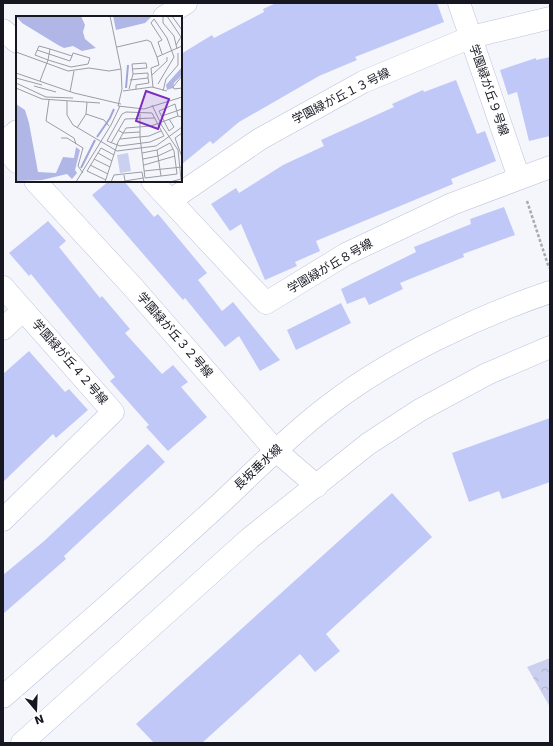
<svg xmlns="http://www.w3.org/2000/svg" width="553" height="746" font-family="'DejaVu Sans','Noto Sans JP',sans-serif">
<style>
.park{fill:url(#park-crowns)}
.building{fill:#c0c8f8}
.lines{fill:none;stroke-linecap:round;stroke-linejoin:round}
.minor-casing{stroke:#bcc1dc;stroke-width:23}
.major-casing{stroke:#bcc1dc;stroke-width:23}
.path{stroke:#a9aab1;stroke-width:2.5;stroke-dasharray:3 2;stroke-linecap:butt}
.minor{stroke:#fff;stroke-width:22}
.major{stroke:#fff;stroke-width:22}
.labels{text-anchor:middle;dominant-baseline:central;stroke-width:3;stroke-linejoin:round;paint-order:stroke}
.street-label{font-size:12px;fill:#161721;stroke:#fff}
.inset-river{fill:none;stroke:#a0a7d6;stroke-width:2}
.inset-road{fill:none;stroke:#9c9da4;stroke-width:1}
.view{fill:#7b2cbf;fill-opacity:0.15;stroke:#7b2cbf;stroke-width:2}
.inset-edge{fill:none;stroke:#161721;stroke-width:2}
</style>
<defs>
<pattern id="park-crowns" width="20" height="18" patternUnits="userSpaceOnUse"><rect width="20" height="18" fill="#cbd0ef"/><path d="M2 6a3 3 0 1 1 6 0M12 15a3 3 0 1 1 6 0" fill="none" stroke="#aeb2cd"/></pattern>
</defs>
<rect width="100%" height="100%" fill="#f5f6fc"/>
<!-- park -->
<path class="park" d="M550 658V707L527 667Z"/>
<!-- building -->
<path class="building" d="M276 3H437L444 22 355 57 357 60 319 76 239 122 213 144 210 141 181 165V54L212 35 214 38 264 12 263 9Z
M550 57V136L529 141 517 92 508 95 500 70 536 58V60Z
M456 80 477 134 485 131 496 161 451 179 453 184 316 241 320 251 295 262 297 266 265 280 241 224 230 231 211 204 236 188 239 193 283 165 324 146 321 140 394 107 392 104 423 90 424 92Z
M109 181H124L154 217 158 214 207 273 198 280 222 311 233 302 280 360 260 371 239 336 225 347 185 298 183 300 92 195Z
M504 207 515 235 463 254 464 257 400 283 403 289 369 305 365 297 347 304 341 289 416 252 414 247 471 224 470 219Z
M48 221 66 241 59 247 100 298 102 296 130 329 125 333 162 374 173 365 188 382 181 387 207 417 168 451 146 427 149 425 110 381 115 377 31 274 29 276 9 253Z
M341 303 351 323 296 350 287 330Z
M29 351 65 392 69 389 88 410 56 438 53 434 3 482V374Z
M550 418V482L502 499 499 491 469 502 452 453Z
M148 444 165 462 64 556 66 559 3 614V575L43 542Z
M392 493 432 537 326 634 340 651 315 672 300 654 202 743H154L136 724Z"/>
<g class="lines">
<defs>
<path id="minor" d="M459 3 519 178
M164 17 186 3
M3 30 17 42
M3 143 17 131
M3 146 17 162
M35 181 132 286 275 450 317 486
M152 181 266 303 346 254 452 204 550 167
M171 200 260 139 363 82 471 37 550 18
M3 287 113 412 3 520
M3 329 23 310"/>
<path id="major" d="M3 697C77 633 150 568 222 502 258 468 292 433 332 403 392 357 479 316 550 292
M22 743 250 538 368 444 420 410 487 374 550 347"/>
</defs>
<!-- minor casing -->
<use href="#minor" class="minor-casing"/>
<!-- major casing -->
<use href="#major" class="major-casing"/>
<!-- path -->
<path class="path" d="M527 201 549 268"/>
<!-- minor -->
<use href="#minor" class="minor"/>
<!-- major -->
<use href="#major" class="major"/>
</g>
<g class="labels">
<!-- street labels -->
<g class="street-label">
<text transform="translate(489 90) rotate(71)">学園緑が丘９号線</text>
<text transform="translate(341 96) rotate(-27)">学園緑が丘１３号線</text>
<text transform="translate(330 266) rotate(-30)">学園緑が丘８号線</text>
<text transform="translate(175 335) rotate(49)">学園緑が丘３２号線</text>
<text transform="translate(70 362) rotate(49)">学園緑が丘４２号線</text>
<text transform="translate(258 467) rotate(-43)">長坂垂水線</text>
</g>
</g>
<!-- overview -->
<g transform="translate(16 16)">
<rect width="166" height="166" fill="#f5f6fc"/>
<path d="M0 0H65L69 9 67 16 69 23 80 32 66 35 57 30 48 32 42 29 6 7ZM97 0H136L129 7 100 14ZM166 51V59L158 67 157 72 151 74 150 69ZM0 88 9 94 13 107 22 156 40 157 47 141 58 142 60 131 64 134 59 154 61 157 56 163 51 158 26 164 0 165Z" fill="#b0b7e7"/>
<path d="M112 137 115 155 104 157 101 139Z" fill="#cbd0ef"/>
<path class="inset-river" d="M110 72 112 49M81 121 94 102 98 93M65 152 79 124"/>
<path class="inset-road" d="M94 0 105 53M147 0V7L158 20 161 33M151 0 165 21 160 29M156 0 166 14M101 31 131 24 135 26 141 41 166 30M21 34 54 45 56 40M0 36 52 55 73 52 93 55 105 53 106 73 102 90 128 93 166 81M0 57 58 77 105 88M136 59 151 45V41M166 60 157 71 158 73 166 72M0 62 26 69M114 64 132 62V57L117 58M24 65 32 44 34 33 56 40 57 37 74 42 72 48 55 51 32 44 19 39 23 30 34 33M0 67 30 81 57 82M142 68 158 41 151 22 138 3 135 7 146 24 142 26 146 38M18 70 40 76M137 71 135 52 143 49 141 41M0 72 26 83 84 87M113 73 117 58 116 48 130 47 131 52 117 53M120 73V69L133 67 132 62M107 75 136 71 151 75M147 75 150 63 162 49V37M54 76 58 55M33 84 30 105 58 122 60 128M51 85V99L57 109 101 135 140 130 166 111M136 89 146 110 162 134 165 163 154 166M110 96 136 97 148 120 134 126 104 130 91 125 106 98ZM70 98 88 104 93 110M124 98V121L129 162 161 158 158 135 154 127 141 134 126 137M146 100 166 93M153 103 158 111 153 115 143 95 159 88 162 100M61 112 70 98 71 86M102 114 107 117 124 116M166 117 159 122 166 141M45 122H51L67 132 62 150 67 157M104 123 133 120 145 115M95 127 109 103 138 102M141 134 145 160M82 137 96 145M78 143 94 151M127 143 142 140 157 133M74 149 92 158M128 149 159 140M128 155 166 151M108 159 109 165 127 162M90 164 71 155 85 132 98 139M60 166 95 109 104 90M89 166 102 126 110 112 135 110 162 100 166 101M95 166 98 159 126 156 128 166"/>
<path class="view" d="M130 75 153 83 142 113 120 105Z"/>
<rect width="166" height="166" class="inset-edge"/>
</g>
<!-- border -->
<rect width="553" height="746" fill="none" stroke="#161721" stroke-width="8"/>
<!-- north arrow -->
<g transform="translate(36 710) rotate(161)" stroke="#ffffff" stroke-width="3" paint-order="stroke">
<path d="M0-3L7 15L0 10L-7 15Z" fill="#161721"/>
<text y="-6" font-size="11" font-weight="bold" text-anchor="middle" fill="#161721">N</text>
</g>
</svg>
